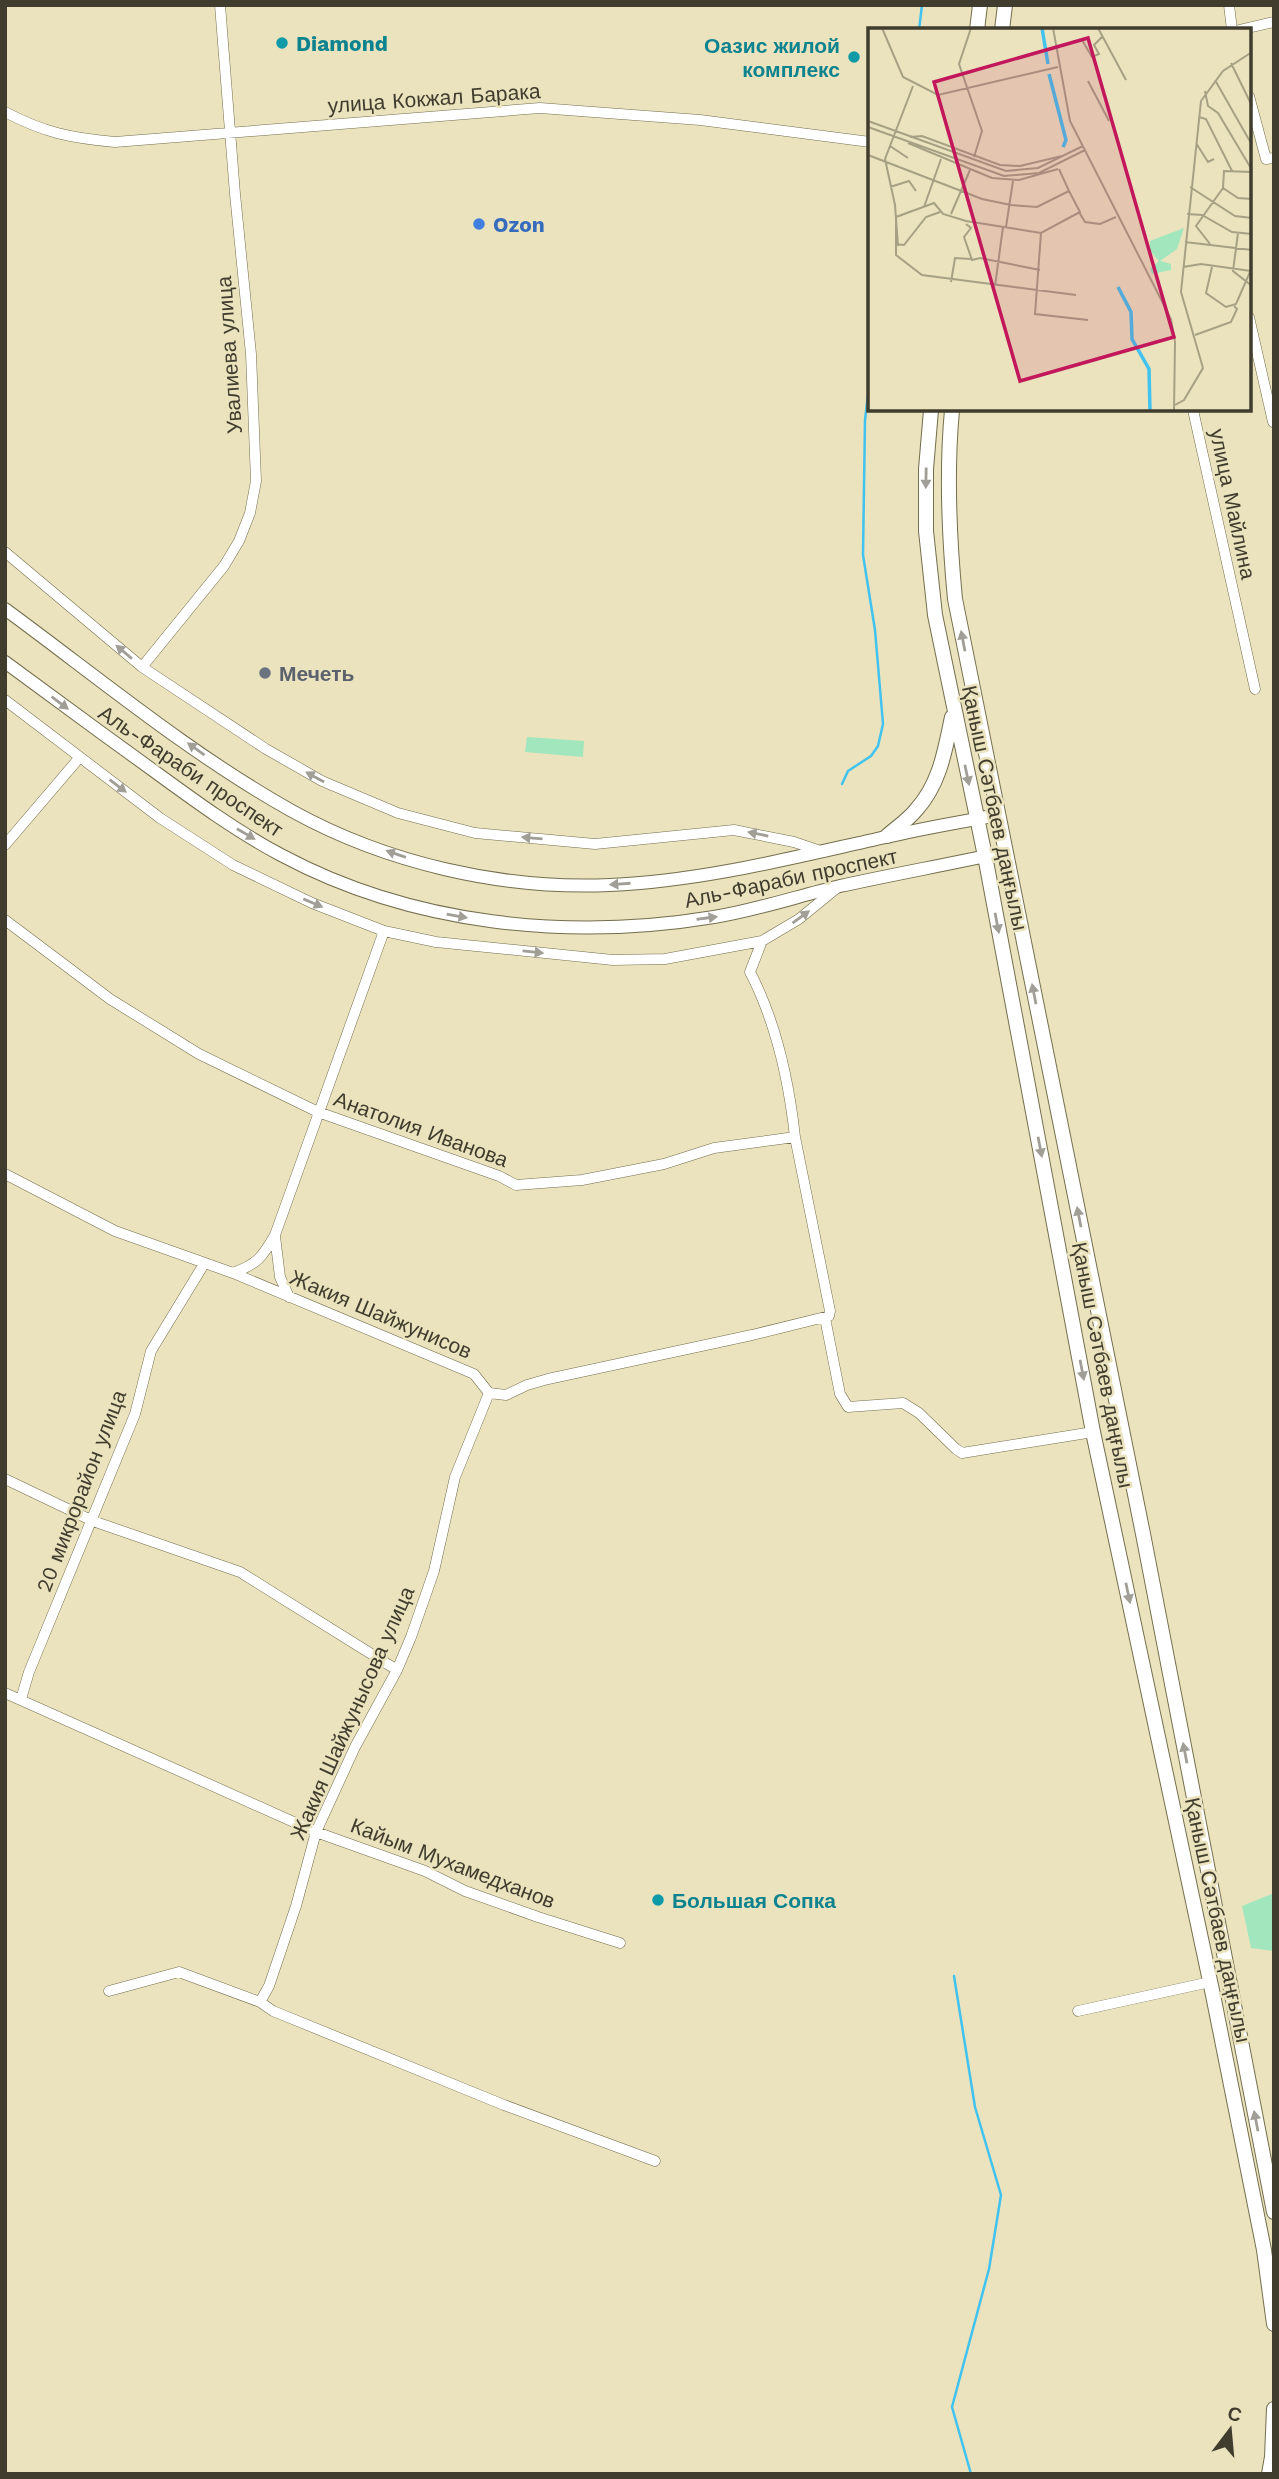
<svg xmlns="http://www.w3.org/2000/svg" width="1279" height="2479" font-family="'Work Sans',sans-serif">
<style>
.green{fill:#a2e6be}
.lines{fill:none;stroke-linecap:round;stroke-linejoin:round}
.stream{stroke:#41c3ef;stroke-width:2.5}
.minor-casing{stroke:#756e4d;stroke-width:11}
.tertiary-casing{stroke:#756e4d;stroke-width:14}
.secondary-casing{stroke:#756e4d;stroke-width:16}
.minor{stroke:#fff;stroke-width:10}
.tertiary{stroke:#fff;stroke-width:12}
.secondary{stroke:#fff;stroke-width:14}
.oneway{fill:#a09e96}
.culture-dot{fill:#0f9aa8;stroke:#eae3be;stroke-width:2.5}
.shop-dot{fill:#3f7fe0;stroke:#eae3be;stroke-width:2.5}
.worship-dot{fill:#6b7280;stroke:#eae3be;stroke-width:2.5}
.labels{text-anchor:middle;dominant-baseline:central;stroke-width:5;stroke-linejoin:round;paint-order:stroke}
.culture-label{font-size:21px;font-weight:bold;fill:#0d838f;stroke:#eae3be;text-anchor:start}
.street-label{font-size:21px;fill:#403d2e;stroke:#eae3be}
.shop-label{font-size:21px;font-weight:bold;fill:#366cbe;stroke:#eae3be;text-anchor:start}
.worship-label{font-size:21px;font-weight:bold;fill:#5b616d;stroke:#eae3be;text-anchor:start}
.inset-river{fill:none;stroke:#41c3ef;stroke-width:3.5}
.inset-road{fill:none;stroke:#a6a184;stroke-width:2}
.view{fill:#c2185b;fill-opacity:0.15;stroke:#c2185b;stroke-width:3.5}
.inset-edge{fill:none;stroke:#403d2e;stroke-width:3.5}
</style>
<rect width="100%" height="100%" fill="#eae3be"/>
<!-- green -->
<path class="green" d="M527 737 584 741 583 757 525 752Z
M1274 1893V1951L1251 1948 1242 1906Z"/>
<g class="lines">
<!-- stream -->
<path class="stream" d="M919 30 922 5
M842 784 848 771 871 756 878 746 883 724 875 630 863 555 865 420 870 378
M954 1976 975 2107 1001 2195 989 2269 952 2407 971 2474"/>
<defs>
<path id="minor" d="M1229 5 1232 30
M1239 30 1274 22
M1249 96 1266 159 1274 158
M5 112C45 133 71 138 115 142L540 108 700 120 870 142
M1249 317 1273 422
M1193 410 1255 689
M5 552 142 667 266 749 322 781 398 813 475 833 595 844 734 830 794 842 823 852
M142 667 224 566 239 541 250 513 256 481 251 354 235 194 220 5
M5 700 160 818 233 865 312 903 384 931 436 942 613 960 665 959 762 941 799 919 837 888
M5 845 80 757
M5 920 110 999 199 1054 318 1112 499 1176 516 1185 582 1180 664 1164 714 1148 795 1137C789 1082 776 1022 750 972L762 941
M5 1174 115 1231 233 1273 474 1374 489 1393 506 1395 527 1385 548 1379 752 1335 829 1316 830 1311 795 1137
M275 1236 280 1277 289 1297
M233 1273C257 1264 262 1258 275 1235L384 931
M825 1318 840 1394 848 1407 903 1403 919 1413 956 1449 962 1453 1093 1432
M489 1393 455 1477 434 1571 411 1637 397 1670 355 1747 316 1832 296 1906 269 1986 260 2002 273 2011 504 2105 655 2161
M5 1479 93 1521 240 1572 397 1670
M5 1693 316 1832 425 1871 465 1891 538 1917 620 1943
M21 1699 29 1672 135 1414 151 1351 204 1264
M109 1991 179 1972 260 2002
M1078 2011 1210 1982"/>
<path id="tertiary" d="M5 609C99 678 190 754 292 811 386 863 502 890 610 885 704 881 795 857 886 837 923 828 961 822 998 815
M5 662C55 699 104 735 154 771 195 801 236 831 281 855 412 925 568 941 714 917 757 910 798 896 840 886 895 874 950 864 1005 852"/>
<path id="secondary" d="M977 30 980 5
M1002 30 1005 5
M931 410 926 469V531L935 615 985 856 1093 1432 1213 1995 1264 2250 1274 2324
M952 410C946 474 949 536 955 599L1144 1539 1274 2212
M887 836C896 828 908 820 916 810 940 784 945 750 952 717
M1269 2474 1272 2457 1274 2409"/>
</defs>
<!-- minor casing -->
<use href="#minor" class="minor-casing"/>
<!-- tertiary casing -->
<use href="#tertiary" class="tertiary-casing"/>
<!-- secondary casing -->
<use href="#secondary" class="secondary-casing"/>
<!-- minor -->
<use href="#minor" class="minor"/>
<!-- tertiary -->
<use href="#tertiary" class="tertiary"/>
<!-- secondary -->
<use href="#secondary" class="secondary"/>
</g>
<!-- one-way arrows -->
<defs><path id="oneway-solid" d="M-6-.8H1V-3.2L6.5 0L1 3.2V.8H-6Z" transform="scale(1.75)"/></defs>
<g class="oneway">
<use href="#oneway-solid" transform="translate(926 478) rotate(91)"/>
<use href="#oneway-solid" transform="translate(963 641) rotate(-101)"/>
<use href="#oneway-solid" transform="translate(124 652) rotate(-140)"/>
<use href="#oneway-solid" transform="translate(60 703) rotate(37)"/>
<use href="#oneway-solid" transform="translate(196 749) rotate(-144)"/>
<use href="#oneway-solid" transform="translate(967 775) rotate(78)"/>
<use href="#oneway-solid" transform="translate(315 777) rotate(-151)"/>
<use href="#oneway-solid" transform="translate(118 786) rotate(37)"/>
<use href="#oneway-solid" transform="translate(246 834) rotate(30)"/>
<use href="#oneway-solid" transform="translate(758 834) rotate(-169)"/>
<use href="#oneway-solid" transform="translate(532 838) rotate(-175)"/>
<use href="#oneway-solid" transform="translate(396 854) rotate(-161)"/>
<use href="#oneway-solid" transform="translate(620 884) rotate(176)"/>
<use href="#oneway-solid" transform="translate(313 903) rotate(23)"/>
<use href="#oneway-solid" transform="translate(457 916) rotate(10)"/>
<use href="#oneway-solid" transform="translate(801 917) rotate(-36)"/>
<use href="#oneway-solid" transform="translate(707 918) rotate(-8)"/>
<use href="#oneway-solid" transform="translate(997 923) rotate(79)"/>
<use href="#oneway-solid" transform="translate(533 952) rotate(6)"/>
<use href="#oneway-solid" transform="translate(1034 994) rotate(-101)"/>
<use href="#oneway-solid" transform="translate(1040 1147) rotate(79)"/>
<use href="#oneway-solid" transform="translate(1079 1217) rotate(-101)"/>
<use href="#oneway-solid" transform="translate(1082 1370) rotate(79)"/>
<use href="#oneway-solid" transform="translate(1128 1593) rotate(78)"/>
<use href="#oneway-solid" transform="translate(1185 1753) rotate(-101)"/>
<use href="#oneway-solid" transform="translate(1256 2121) rotate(-101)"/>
</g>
<!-- markers -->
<g class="culture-dot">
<circle cx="282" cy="43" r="7"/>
<circle cx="854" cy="57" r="7"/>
<circle cx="658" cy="1900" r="7"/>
</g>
<circle class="shop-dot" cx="479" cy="224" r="7"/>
<circle class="worship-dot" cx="265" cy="673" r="7"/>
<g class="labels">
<!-- culture labels -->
<g class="culture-label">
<text x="296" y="43">Diamond</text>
<text x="840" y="45" text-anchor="end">Оазис жилой<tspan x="840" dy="24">комплекс</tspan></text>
<text x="672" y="1900">Большая Сопка</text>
</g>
<!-- street labels -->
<g class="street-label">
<text transform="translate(434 98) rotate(-4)">улица Кокжал Барака</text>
<text transform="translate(229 355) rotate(-94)">Увалиева улица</text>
<text transform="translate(1233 504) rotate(78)">улица Майлина</text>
<text transform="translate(191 771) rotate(34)">Аль-Фараби проспект</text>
<text transform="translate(995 808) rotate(78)">Қаныш Сәтбаев даңғылы</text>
<text transform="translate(791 878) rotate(-12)">Аль-Фараби проспект</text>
<text transform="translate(421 1129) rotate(20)">Анатолия Иванова</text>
<text transform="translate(381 1314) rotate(23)">Жакия Шайжунисов</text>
<text transform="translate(1103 1365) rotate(79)">Қаныш Сәтбаев даңғылы</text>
<text transform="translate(81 1491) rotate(-69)">20 микрорайон улица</text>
<text transform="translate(352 1713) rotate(-66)">Жакия Шайжунысова улица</text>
<text transform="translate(453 1863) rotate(21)">Кайым Мухамедханов</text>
<text transform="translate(1218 1920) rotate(78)">Қаныш Сәтбаев даңғылы</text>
</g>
<!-- shop labels -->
<g class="shop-label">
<text x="493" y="224">Ozon</text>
</g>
<!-- worship labels -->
<g class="worship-label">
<text x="279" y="673">Мечеть</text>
</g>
</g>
<!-- overview -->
<g transform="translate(868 28)">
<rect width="383" height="383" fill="#eae3be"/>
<path d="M316 200 309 221 292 233 303 236V242L284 246 282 241 291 233 282 223V213Z" fill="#a2e6be"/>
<path class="inset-river" d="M174 0 180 36M181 46 198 112 195 119M250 259 263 284 264 311 281 341 282 383"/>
<path class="inset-road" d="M14 0 35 49 70 67 190 39M103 0 91 36 114 103 106 129M185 0 202 93 303 291 307 314 306 383M230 0 258 52M214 12 224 29 231 26 226 17 234 9M363 35 384 78M347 52 384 117M220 53 241 93M337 63 340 78 350 85 384 142M331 89 338 91 364 143M0 93 138 143 170 140 215 118M0 99 136 148 171 145 217 122M42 109 54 108 132 137 152 138 194 128M40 115 124 150 151 152 190 141M328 115 340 134 346 131M22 118 40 130M0 127 114 171 143 177 169 179 201 163 191 141M22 159 41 153 48 163M322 159 367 188 384 190M355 160 370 170 384 171M56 179 73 131M211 184 217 194 232 196 248 189M83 186 102 142M319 186 334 187 364 204 384 206M28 189V227L54 247 208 267M28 189 66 175 75 186 98 193 173 205 212 184 201 163M98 196 103 200 96 209 104 232 112 230 172 242M138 199 145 153M173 205 167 286 220 292M370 205 365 243 384 258M317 214 384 222M27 216 36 217 58 189 72 184M342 216 328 198 355 160 356 143 384 144M30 218 27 177 17 131 45 58M315 239 333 236 383 243M344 239 338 265 358 279 368 276 382 244M83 254 87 230 103 231M127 258 135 199M327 307 363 294 369 281 366 278M307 377 316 372 335 340 313 264 333 73 355 43 384 24"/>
<path class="view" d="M220 10 306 309 152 353 66 54Z"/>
<rect width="383" height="383" class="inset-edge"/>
</g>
<!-- border -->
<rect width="1279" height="2479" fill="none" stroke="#403d2e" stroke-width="14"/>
<!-- north arrow -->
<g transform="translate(1230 2430) rotate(16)" stroke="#eae3be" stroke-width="5" paint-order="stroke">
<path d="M0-5L12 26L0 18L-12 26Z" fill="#403d2e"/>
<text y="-10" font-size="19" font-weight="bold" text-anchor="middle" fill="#403d2e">С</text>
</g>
</svg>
